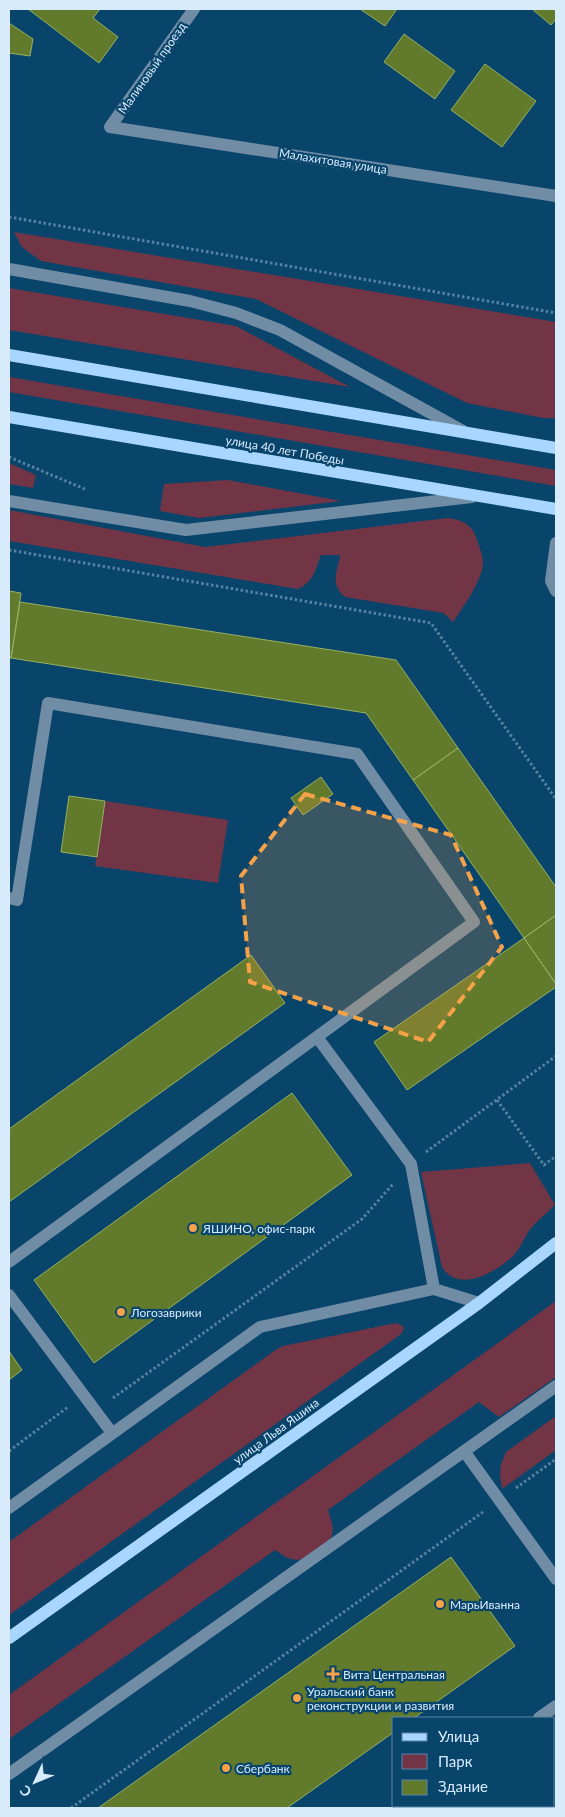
<svg xmlns="http://www.w3.org/2000/svg" width="565" height="1817" font-family="Lato,sans-serif">
<style>
.green{fill:#723546}
.building{fill:#627a2b;stroke:#96b062}
.lines{fill:none;stroke-linecap:round;stroke-linejoin:round}
.path{stroke:#5682a1;stroke-width:3;stroke-dasharray:2.5 2.5;stroke-linecap:butt}
.minor{stroke:#708da5;stroke-width:12}
.major{stroke:#a8d6fe;stroke-width:12}
.marked{fill:#f6a248;fill-opacity:0.2;stroke:#f6a248;stroke-width:4;stroke-dasharray:10 6;stroke-linejoin:round}
.poi-dot{fill:#f6a248;stroke:#09446b;stroke-width:2}
.labels{text-anchor:middle;dominant-baseline:central;stroke-width:4.5;stroke-linejoin:round;paint-order:stroke}
.street-label{font-size:12px;fill:#d7ebfd;stroke:#09446b}
.poi-label{font-size:12px;fill:#d7ebfd;stroke:#09446b;text-anchor:start}
</style>
<rect width="100%" height="100%" fill="#09446b"/>
<!-- green -->
<path class="green" d="M14 232 556 322V418H543L467 403 256 299 41 261 22 247Z
M9 288 236 326 350 387 9 330Z
M9 377 556 470V486L9 392Z
M9 463 36 475 33 488 9 484Z
M228 480 341 501 199 518 160 511 164 484Z
M9 510 205 547 448 518C464 520 474 526 478 543 480 549 483 556 483 562 483 580 463 607 453 622L444 613 345 597C329 583 338 572 340 555H321C315 571 314 581 298 589L9 541Z
M105 801 228 820 218 883 95 866Z
M530 1163 555 1205C548 1212 539 1219 532 1227 525 1235 521 1248 513 1256 496 1272 459 1294 442 1267L421 1172Z
M556 1301V1377L499 1417 479 1402 328 1510C331 1521 336 1529 330 1539L303 1559C292 1562 284 1556 275 1550L9 1739V1695Z
M396 1323 403 1326 404 1329 401 1334 9 1615V1542L277 1349 283 1346Z
M556 1416V1450L502 1489 500 1475 501 1464 506 1452Z"/>
<!-- building -->
<path class="building" d="M28 9H100L93 18 118 37 99 63Z
M360 9H397L385 26Z
M532 9H556V19L551 25Z
M9 23 33 39 30 56 9 53Z
M404 34 455 71 435 99 384 62Z
M485 64 536 101 502 147 451 110Z
M9 591 21 593 11 658H9Z
M20 602 396 660 458 748 413 780 366 713 11 658Z
M458 748 556 887V915L524 938 413 780Z
M321 777 333 794 303 815 291 798Z
M69 796 105 801 97 857 61 852Z
M556 915V984L524 938Z
M524 938 556 984V987L407 1090 374 1042Z
M251 955 285 1003 9 1202V1129Z
M292 1093 352 1175 94 1363 34 1280Z
M9 1351 22 1370 9 1380Z
M451 1557 515 1646 414 1718H394V1732L287 1808H98Z"/>
<g class="lines">
<!-- path -->
<path class="path" d="M9 217 556 313
M9 457 87 490
M9 550 431 623 556 799
M497 1100 544 1165 556 1156
M426 1152 556 1056
M113 1398 362 1219 393 1184
M9 1451 68 1407
M516 1488 556 1459
M71 1808 483 1512"/>
<!-- minor -->
<path class="minor" d="M194 9 110 127 556 196
M9 269 190 301 236 313 280 330 463 431
M9 501 186 530 472 497
M556 543 551 581 556 591
M9 898 17 900 48 703 357 754 474 922 9 1262
M317 1037 411 1164 434 1289
M9 1295 112 1433
M464 1451 556 1579
M9 1508 260 1327 434 1289 479 1303
M539 1718 556 1706
M9 1774 556 1386
M415 1808 419 1806"/>
<!-- major -->
<path class="major" d="M9 355 556 448
M9 417 556 509
M9 1638 479 1303 556 1243"/>
</g>
<!-- marked area -->
<path class="marked" d="M305 794 451 835 502 947 428 1042 250 982 241 876Z"/>
<!-- markers -->
<g class="poi-dot">
<circle cx="193" cy="1228" r="5"/>
<circle cx="121" cy="1312" r="5"/>
<circle cx="440" cy="1604" r="5"/>
<path d="M330.5 1666.5h5v5h5v5h-5v5h-5v-5h-5v-5h5z"/>
<circle cx="297" cy="1698" r="5"/>
<circle cx="226" cy="1768" r="5"/>
</g>
<g class="labels">
<!-- street labels -->
<g class="street-label">
<text transform="translate(152 68) rotate(-55)">Малиновый проезд</text>
<text transform="translate(333 161) rotate(9)">Малахитовая улица</text>
<text transform="translate(285 450) rotate(10)">улица 40 лет Победы</text>
<text transform="translate(276 1431) rotate(-36)">улица Льва Яшина</text>
</g>
<!-- poi labels -->
<g class="poi-label">
<text x="203" y="1228">ЯШИНО, офис-парк</text>
<text x="131" y="1312">Логозаврики</text>
<text x="450" y="1604">МарьИванна</text>
<text x="343" y="1674">Вита Центральная</text>
<text x="307" y="1691">Уральский банк<tspan x="307" dy="14">реконструкции и развития</tspan></text>
<text x="236" y="1768">Сбербанк</text>
</g>
</g>
<!-- border -->
<rect width="565" height="1817" fill="none" stroke="#d7ebfd" stroke-width="20"/>
<!-- legend -->
<rect x="392" y="1717" width="162" height="90" fill="#09446b" stroke="#5b87a5"/>
<rect x="402" y="1733" width="25" height="8" fill="#a8d6fe" stroke="#5b87a5"/>
<text x="438" y="1742" font-size="15" fill="#d7ebfd">Улица</text>
<rect x="402" y="1754" width="25" height="15" fill="#723546" stroke="#5b87a5"/>
<text x="438" y="1767" font-size="15" fill="#d7ebfd">Парк</text>
<rect x="402" y="1780" width="25" height="15" fill="#627a2b" stroke="#5b87a5"/>
<text x="438" y="1792" font-size="15" fill="#d7ebfd">Здание</text>
<!-- north arrow -->
<g transform="translate(35 1782) rotate(226)" stroke="#09446b" stroke-width="4" paint-order="stroke">
<path d="M0-4L9 19L0 12L-9 19Z" fill="#d7ebfd"/>
<text y="-8" font-size="14" font-weight="bold" text-anchor="middle" fill="#d7ebfd">С</text>
</g>
</svg>
